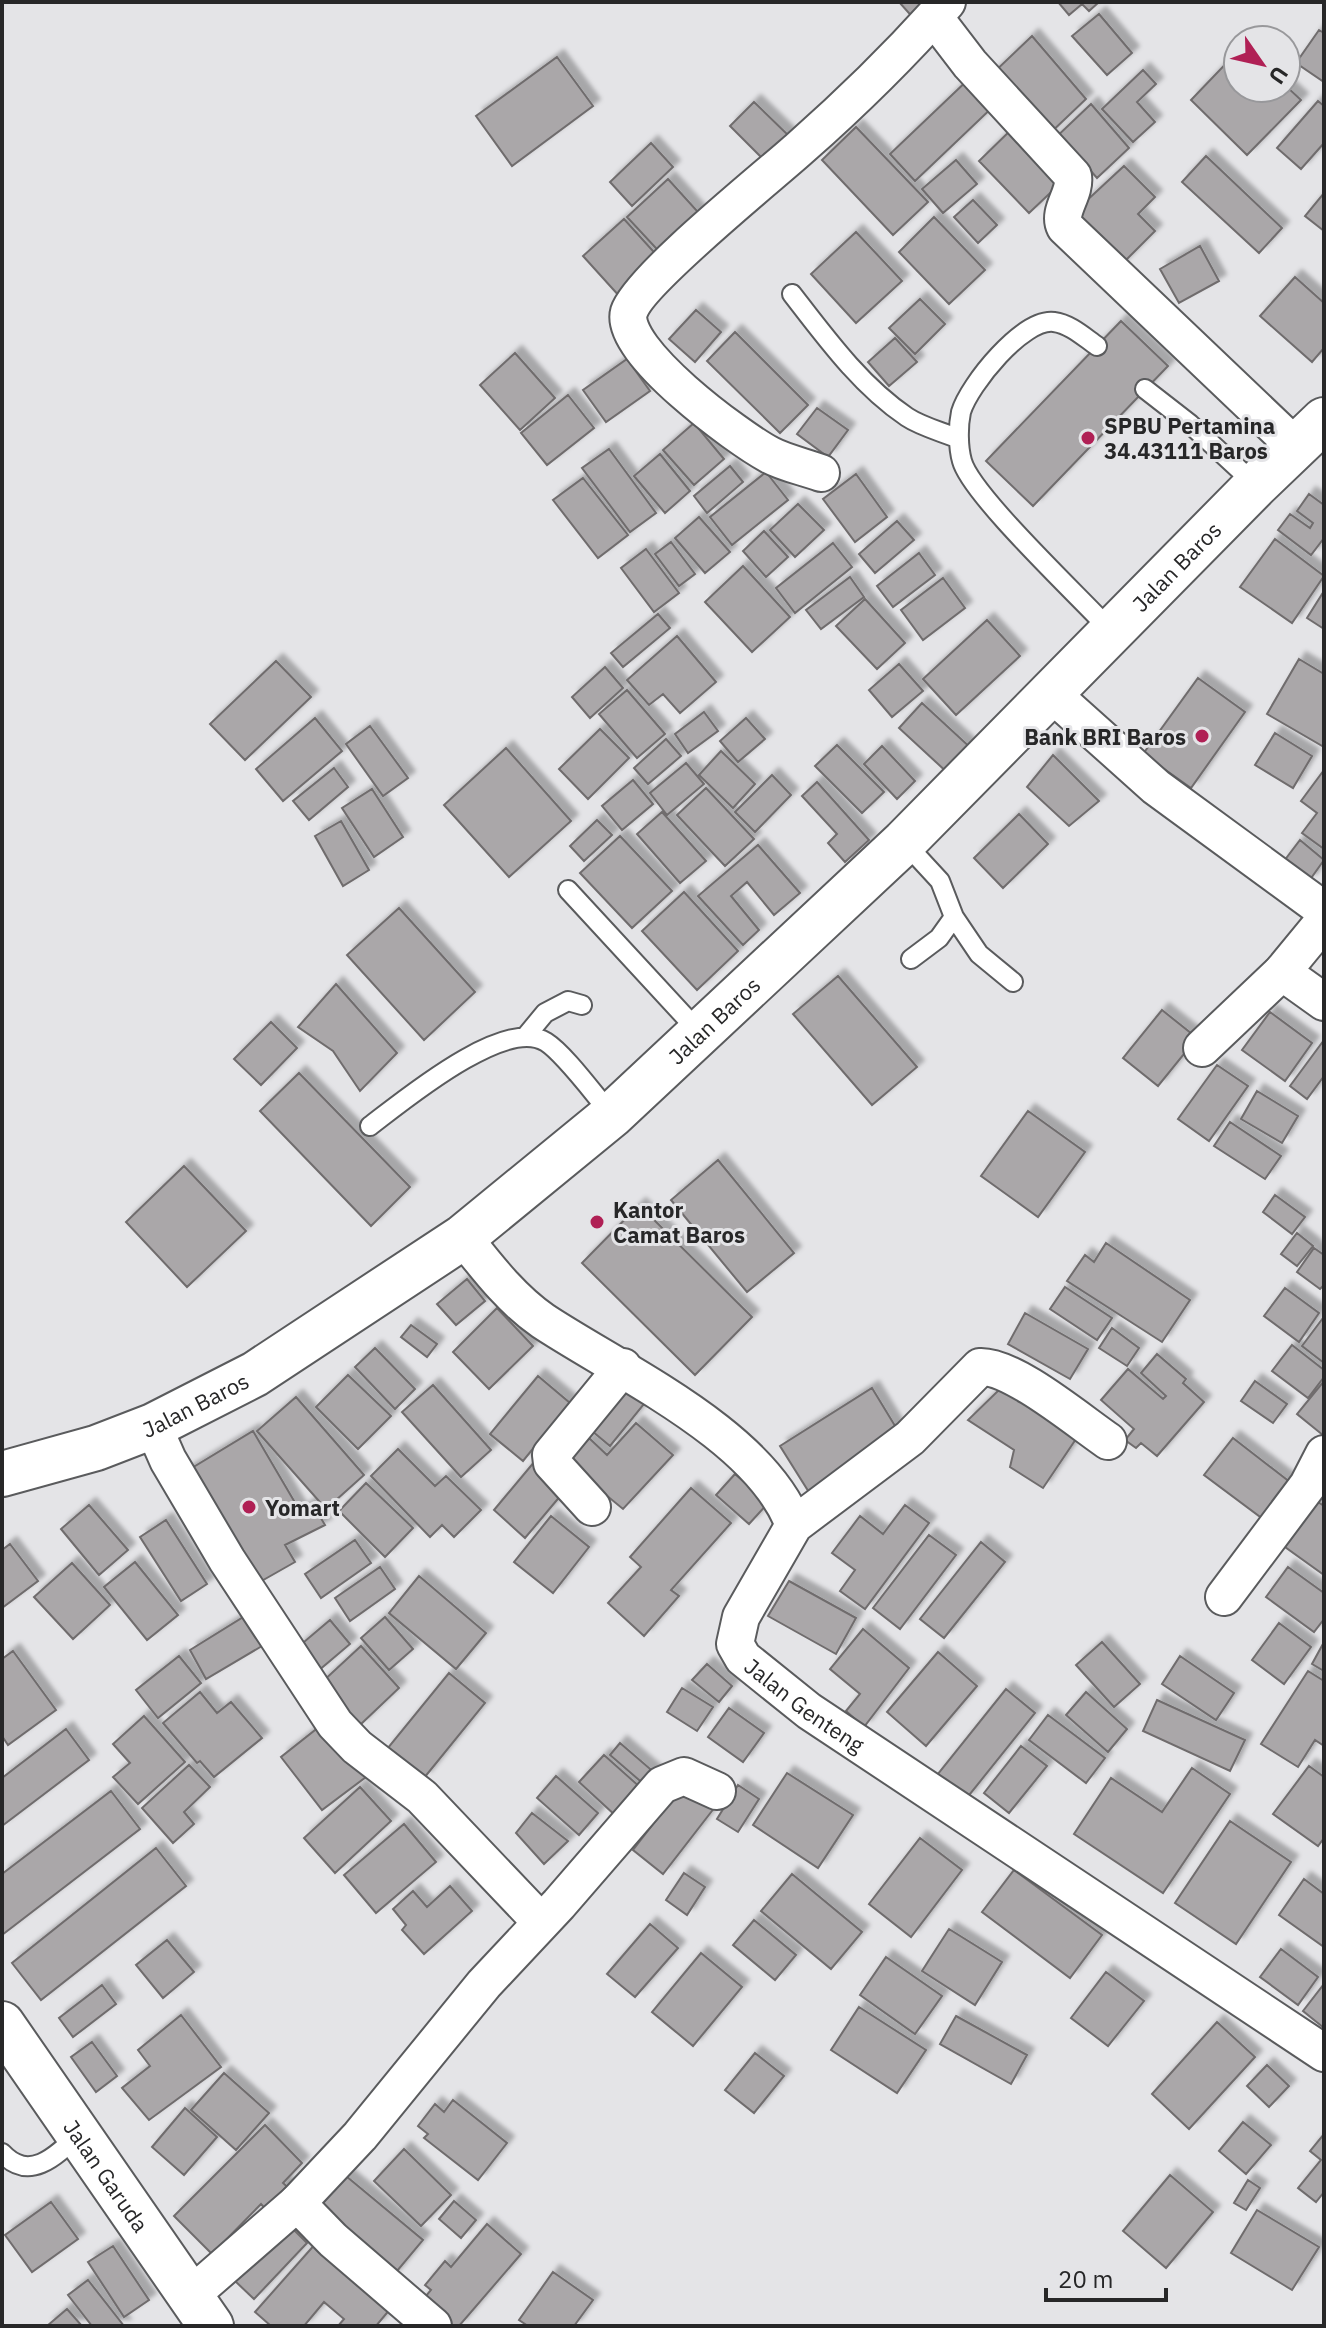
<svg xmlns="http://www.w3.org/2000/svg" width="1326" height="2328" font-family="'IBM Plex Sans',sans-serif">
<style>
.building{fill:#aaa7a9;stroke:#6f6c6d;stroke-width:2;filter:url(#shadow)}
.lines{fill:none;stroke-linecap:round;stroke-linejoin:round}
.service-casing{stroke:#5a5b5d;stroke-width:22}
.minor-casing{stroke:#5a5b5d;stroke-width:40}
.tertiary-casing{stroke:#5a5b5d;stroke-width:48}
.primary-casing{stroke:#5a5b5d;stroke-width:48}
.service{stroke:#fff;stroke-width:18}
.minor{stroke:#fff;stroke-width:36}
.tertiary{stroke:#fff;stroke-width:44}
.primary{stroke:#fff;stroke-width:44}
.poi-dot{fill:#b02055;stroke:#e4e4e7;stroke-width:3}
.labels{text-anchor:middle;dominant-baseline:central;stroke-width:6;stroke-linejoin:round;paint-order:stroke}
.poi-label{font-size:22px;font-weight:bold;fill:#272728;stroke:#e4e4e7;text-anchor:start}
.street-label{font-size:22px;fill:#272728;stroke:#e4e4e7}
</style>
<defs>
<filter id="shadow"><feDropShadow dx="7" dy="-7" stdDeviation="2" flood-color="#0004"/></filter>
</defs>
<rect width="100%" height="100%" fill="#e4e4e7"/>
<!-- building -->
<path class="building" d="M899 2H933L916 21Z
M1058 2H1099L1089 11 1082 4 1069 15Z
M1099 14 1132 53 1107 75 1072 36Z
M1319 30 1324 33V82L1296 63Z
M1032 36 1086 99 1045 138 990 76Z
M1238 51V88L1286 86 1301 100 1247 155 1191 100Z
M557 57 593 106 512 166 476 116Z
M1143 70 1156 84 1137 102 1155 122 1133 142 1102 109Z
M973 75 998 102 915 181 890 154Z
M1318 101 1324 106V143L1301 169 1277 148Z
M754 102 789 136 764 160 730 126Z
M1091 104 1129 148 1097 178 1070 147 1052 141Z
M1016 125 1066 178 1029 213 979 161Z
M856 127 928 202 893 235 822 160Z
M651 143 673 167 632 206 610 182Z
M1206 156 1282 228 1259 253 1182 182Z
M956 160 977 184 943 213 922 189Z
M1124 166 1155 197 1138 214 1155 231 1119 267 1069 217Z
M668 179 707 222 667 260 627 217Z
M1324 193V231L1305 216Z
M973 200 997 225 978 243 954 217Z
M934 217 985 270 949 304 899 252Z
M624 219 662 261 621 298 583 256Z
M856 232 902 281 856 323 811 274Z
M1200 246 1219 281 1179 303 1160 269Z
M1295 277 1324 303V348L1312 362 1260 316Z
M920 299 945 324 915 354 889 328Z
M696 310 721 332 695 362 669 339Z
M1121 321 1168 366 1033 506 986 461Z
M735 332 808 405 780 433 707 361Z
M895 338 917 362 889 386 868 362Z
M515 353 555 398 520 430 480 385Z
M627 359 650 391 606 422 583 390Z
M568 395 594 428 547 465 521 433Z
M817 408 848 430 828 457 797 434Z
M694 423 724 459 694 485 663 450Z
M609 449 656 513 630 532 582 468Z
M660 454 690 491 665 513 634 476Z
M730 466 743 482 707 513 694 496Z
M766 472 788 500 732 545 710 517Z
M856 474 887 517 855 542 823 499Z
M583 478 628 535 598 558 553 500Z
M1309 494 1324 505V538L1311 555 1278 530 1290 514 1310 528 1313 523 1297 511Z
M798 504 824 530 795 557 770 530Z
M699 517 730 552 705 573 675 538Z
M897 521 914 540 875 573 859 554Z
M764 531 788 557 766 577 743 551Z
M1275 539 1324 576 1292 623 1240 587Z
M671 542 695 574 679 586 655 554Z
M833 543 852 567 795 613 776 588Z
M646 549 679 593 654 612 621 568Z
M919 553 935 575 893 607 877 586Z
M743 566 790 617 752 652 705 602Z
M850 577 864 597 821 629 806 610Z
M943 578 965 608 923 640 901 610Z
M1324 591V629L1307 618Z
M865 599 905 643 877 669 836 626Z
M658 614 670 628 623 667 611 653Z
M987 620 1020 656 956 715 923 679Z
M677 636 716 682 680 713 663 694 649 705 627 680Z
M1299 659 1324 674V747L1267 714Z
M276 661 311 697 245 760 210 724Z
M899 664 923 691 892 717 869 690Z
M605 667 623 688 590 718 572 697Z
M1198 678 1245 712 1191 788 1143 754Z
M627 690 665 734 637 758 599 714Z
M922 703 973 750 950 775 899 728Z
M704 712 718 731 688 753 675 734Z
M315 718 342 751 283 801 256 769Z
M746 718 765 739 738 762 720 741Z
M370 726 408 778 383 796 346 744Z
M600 729 629 758 588 799 559 769Z
M1275 733 1312 756 1293 788 1255 765Z
M666 739 681 756 648 784 634 768Z
M837 745 884 792 862 813 815 766Z
M882 746 915 781 897 799 864 764Z
M506 748 571 821 509 877 444 805Z
M721 751 755 784 733 808 699 775Z
M1053 755 1099 801 1069 826 1027 787Z
M686 763 704 784 667 815 650 793Z
M334 768 348 787 309 820 293 801Z
M1324 770V849L1302 833 1317 813 1301 801Z
M772 775 791 795 755 832 735 812Z
M633 780 653 804 622 830 602 806Z
M817 782 869 840 845 862 828 843 837 834 802 796Z
M706 788 754 839 725 866 677 815Z
M372 789 403 837 374 857 342 808Z
M662 812 706 861 680 883 637 834Z
M1019 814 1048 844 1003 888 974 858Z
M597 820 612 835 584 861 570 846Z
M341 821 369 870 343 886 315 836Z
M620 836 672 891 632 928 580 873Z
M1300 840 1324 860 1309 881 1284 861Z
M758 845 800 893 774 915 747 882 731 896 759 930 743 945 698 896Z
M684 892 738 951 697 990 642 931Z
M399 908 475 992 424 1040 347 955Z
M838 976 917 1067 872 1105 793 1014Z
M336 984 397 1053 360 1091 333 1051 298 1027Z
M1162 1010 1197 1038 1158 1086 1123 1058Z
M1270 1012 1312 1043 1285 1081 1242 1050Z
M271 1022 297 1048 261 1085 234 1059Z
M1324 1040V1076L1307 1099 1290 1086Z
M1217 1065 1248 1086 1209 1141 1178 1119Z
M299 1073 410 1187 371 1226 260 1111Z
M1257 1091 1298 1116 1282 1143 1241 1119Z
M1028 1111 1085 1152 1038 1217 981 1176Z
M1230 1122 1281 1156 1265 1179 1214 1146Z
M718 1160 794 1253 747 1292 671 1200Z
M184 1166 246 1231 187 1287 126 1222Z
M1275 1195 1305 1217 1292 1234 1263 1212Z
M639 1205 752 1317 695 1375 582 1263Z
M1297 1233 1313 1246 1297 1266 1281 1254Z
M1106 1243 1190 1300 1162 1342 1067 1281 1085 1255 1094 1262Z
M1314 1248 1324 1255V1285L1320 1289 1297 1272Z
M467 1279 485 1301 456 1325 437 1304Z
M1065 1287 1112 1318 1097 1340 1050 1309Z
M1285 1288 1319 1313 1299 1342 1264 1316Z
M497 1308 533 1346 489 1389 453 1352Z
M1025 1313 1088 1349 1070 1379 1008 1344Z
M1323 1318H1324V1363L1302 1346Z
M411 1325 437 1344 427 1357 401 1337Z
M1112 1328 1139 1348 1127 1366 1099 1348Z
M1292 1345 1324 1370V1377L1308 1398 1272 1371Z
M375 1348 415 1389 395 1409 355 1367Z
M1157 1354 1186 1379 1183 1383 1204 1402 1157 1456 1141 1443 1136 1448 1125 1440 1134 1429 1101 1400 1128 1369 1163 1399 1166 1396 1141 1373Z
M348 1375 391 1416 358 1449 316 1407Z
M538 1376 570 1403 523 1461 490 1434Z
M1255 1381 1287 1404 1273 1423 1241 1401Z
M1324 1381V1436L1297 1414Z
M433 1385 491 1450 461 1477 402 1412Z
M621 1385 644 1404 610 1446 586 1426Z
M1002 1387 1080 1433 1043 1488 1010 1467 1014 1450 968 1420Z
M872 1388 903 1439 812 1497 780 1446Z
M296 1397 364 1475 326 1509 257 1431Z
M636 1423 673 1455 623 1509 567 1463 589 1438 607 1455Z
M253 1431 300 1511 312 1503 325 1525 285 1545 295 1562 258 1583 182 1474Z
M1233 1438 1295 1486 1267 1522 1204 1475Z
M398 1449 435 1486 446 1476 481 1510 454 1537 442 1525 430 1537 371 1476Z
M535 1461 567 1488 525 1538 494 1510Z
M735 1474 768 1503 749 1524 716 1495Z
M366 1483 413 1528 385 1557 339 1511Z
M691 1488 731 1523 671 1590 679 1596 644 1636 608 1603 641 1567 630 1557Z
M1318 1502 1324 1506V1575L1285 1547Z
M89 1505 128 1550 99 1575 61 1529Z
M905 1505 929 1523 865 1609 840 1591 855 1570 832 1553 860 1516 883 1534Z
M551 1516 589 1547 553 1593 514 1562Z
M166 1520 207 1584 181 1601 140 1537Z
M929 1535 956 1555 900 1629 873 1608Z
M355 1540 371 1563 321 1598 305 1574Z
M981 1542 1005 1562 944 1638 920 1619Z
M10 1544 38 1581 2 1608V1550Z
M135 1562 178 1615 147 1640 104 1587Z
M72 1563 110 1605 73 1639 34 1597Z
M380 1567 395 1589 350 1621 335 1598Z
M1288 1567 1324 1593V1619L1314 1632 1266 1597Z
M419 1576 486 1633 456 1669 389 1613Z
M789 1581 856 1618 836 1654 768 1616Z
M245 1616 262 1646 206 1679 190 1650Z
M385 1617 413 1649 389 1670 361 1638Z
M330 1620 350 1644 318 1671 298 1647Z
M1279 1623 1311 1647 1284 1684 1252 1660Z
M863 1629 909 1668 864 1727 846 1711 860 1694 830 1669Z
M1102 1642 1140 1684 1114 1707 1076 1665Z
M1324 1642V1671L1312 1664Z
M361 1646 399 1688 360 1725 321 1683Z
M13 1651 56 1710 8 1745 2 1736V1659Z
M938 1652 977 1686 926 1746 887 1712Z
M179 1656 201 1683 158 1718 136 1690Z
M1180 1656 1234 1693 1216 1720 1162 1684Z
M707 1664 732 1686 719 1702 692 1680Z
M1308 1671 1324 1681V1746L1315 1740 1298 1767 1261 1744Z
M449 1673 485 1703 424 1778 387 1749Z
M682 1688 713 1707 697 1731 667 1712Z
M1006 1689 1035 1713 966 1799 937 1775Z
M200 1692 217 1713 231 1702 262 1738 214 1777 200 1761 197 1763 163 1723Z
M1086 1692 1127 1729 1108 1752 1066 1715Z
M1157 1700 1245 1740 1230 1771 1143 1731Z
M729 1708 764 1733 743 1762 708 1737Z
M1048 1715 1105 1758 1086 1783 1029 1740Z
M144 1716 185 1762 138 1804 113 1777 130 1763 113 1744Z
M324 1723 366 1777 322 1810 281 1757Z
M66 1729 89 1760 2 1826V1778Z
M620 1743 656 1774 646 1786 610 1755Z
M1021 1746 1047 1766 1009 1813 984 1793Z
M604 1755 641 1788 616 1816 579 1782Z
M189 1765 210 1787 184 1812 194 1824 173 1843 142 1808Z
M1309 1766 1324 1777V1838L1318 1846 1273 1814Z
M1192 1768 1230 1794 1163 1893 1074 1834 1111 1778 1162 1812Z
M787 1773 853 1815 818 1868 753 1825Z
M556 1776 598 1813 579 1835 537 1798Z
M685 1783 715 1807 663 1874 633 1850Z
M738 1785 759 1799 738 1832 717 1819Z
M360 1787 391 1821 335 1873 304 1838Z
M111 1791 140 1829 2 1935V1874Z
M532 1813 568 1841 544 1864 516 1833Z
M1230 1821 1291 1862 1236 1944 1175 1903Z
M404 1824 436 1862 376 1913 344 1875Z
M920 1838 962 1870 911 1937 869 1904Z
M156 1848 186 1886 41 2000 12 1963Z
M1014 1870 1102 1935 1070 1978 982 1912Z
M684 1873 705 1887 687 1915 666 1900Z
M792 1874 862 1932 831 1969 761 1911Z
M1304 1879 1324 1894V1947L1279 1915Z
M450 1886 472 1911 424 1954 402 1930 406 1925 393 1909 413 1891 427 1907Z
M754 1920 796 1955 775 1980 733 1945Z
M650 1924 678 1948 635 1997 607 1974Z
M949 1929 1002 1962 975 2005 922 1971Z
M167 1940 194 1972 163 1998 136 1965Z
M1281 1949 1318 1977 1298 2005 1260 1977Z
M701 1953 742 1987 693 2046 652 2012Z
M886 1957 942 1996 915 2034 860 1995Z
M1106 1972 1144 2001 1108 2046 1071 2018Z
M1324 1984V2028L1303 2011Z
M102 1985 116 2004 73 2037 59 2018Z
M859 2007 926 2050 897 2093 831 2050Z
M181 2015 221 2067 149 2120 122 2088 150 2066 138 2050Z
M956 2016 1027 2055 1011 2084 940 2044Z
M1217 2022 1255 2057 1189 2129 1152 2094Z
M92 2042 117 2076 96 2092 71 2057Z
M755 2053 784 2076 754 2113 725 2090Z
M1267 2065 1289 2086 1269 2107 1247 2086Z
M224 2073 269 2113 236 2150 191 2110Z
M453 2100 507 2143 478 2180 424 2138 428 2134 418 2126 435 2104 444 2112Z
M185 2108 217 2137 184 2175 152 2147Z
M1243 2122 1271 2145 1246 2174 1219 2151Z
M265 2125 302 2163 283 2183 293 2192 270 2214 261 2204 212 2254 174 2216Z
M1324 2134V2192L1316 2202 1298 2188 1321 2160 1310 2151Z
M404 2149 451 2195 421 2226 374 2181Z
M1170 2175 1213 2212 1166 2268 1123 2231Z
M346 2176 423 2240 392 2277 315 2212Z
M1248 2180 1260 2188 1246 2210 1234 2203Z
M454 2201 476 2220 461 2238 439 2219Z
M51 2202 78 2239 32 2272 5 2235Z
M1257 2210 1319 2247 1292 2290 1231 2253Z
M487 2224 521 2254 459 2326H448L421 2302 431 2290 425 2285 445 2261 451 2267Z
M289 2225 307 2243 254 2299 235 2281Z
M317 2242 391 2308 376 2326H338L344 2319 324 2302 304 2326H271L255 2312Z
M113 2246 149 2300 124 2317 88 2262Z
M553 2272 593 2300 574 2326H528L519 2320Z
M88 2280 124 2326H92L68 2295Z
M67 2309 82 2326H47Z"/>
<g class="lines">
<defs>
<path id="service" d="M792 294C826 338 861 386 907 417 922 427 943 432 959 439
M1097 346C1084 337 1070 324 1054 322 1023 318 969 385 961 412 958 426 958 447 962 461 971 495 1082 599 1111 631
M1145 389 1190 424 1256 485
M904 842 940 881 954 917 979 954 1013 982
M568 890 700 1033
M911 959 939 938 954 917
M526 1036 545 1013 568 1001 582 1005
M370 1126C403 1101 505 1016 546 1042 565 1054 596 1097 612 1115
M2 2153C29 2182 55 2157 77 2136"/>
<g id="minor">
<path d="M934 17 970 64 1073 176C1076 194 1057 211 1065 227L1296 447"/>
<path d="M821 473C805 467 785 463 770 455 738 438 618 350 629 312 639 280 769 176 800 148 851 103 902 53 947 2"/>
<path d="M1052 694 1156 787 1324 910"/>
<path d="M1282 972 1324 1002"/>
<path d="M1202 1048 1282 972 1324 921"/>
<path d="M463 1237C487 1267 511 1299 543 1321 620 1372 760 1435 794 1525"/>
<path d="M153 1426 168 1460 227 1560 335 1724 357 1747 422 1797 541 1922"/>
<path id="s1" d="M1108 1441C1080 1422 1012 1365 980 1367L910 1438 794 1525 741 1617 735 1644 743 1658 809 1711 1324 2053"/>
<path d="M592 1507 552 1463 551 1455 623 1367"/>
<path d="M1224 1597 1308 1485 1324 1454"/>
<path d="M297 2203 333 2240 433 2326"/>
<path d="M189 2297 297 2203 360 2136 484 1984 559 1904 662 1785 684 1776 717 1791"/>
</g>
<g id="tertiary">
<path id="s2" d="M2 2024 211 2326"/>
</g>
<g id="primary">
<path id="s3" d="M2 1474 96 1448 153 1426 255 1374 463 1237 612 1115 904 842 1256 485 1324 420"/>
</g>
</defs>
<!-- service casing -->
<use href="#service" class="service-casing"/>
<!-- minor casing -->
<use href="#minor" class="minor-casing"/>
<!-- tertiary casing -->
<use href="#tertiary" class="tertiary-casing"/>
<!-- primary casing -->
<use href="#primary" class="primary-casing"/>
<!-- service -->
<use href="#service" class="service"/>
<!-- minor -->
<use href="#minor" class="minor"/>
<!-- tertiary -->
<use href="#tertiary" class="tertiary"/>
<!-- primary -->
<use href="#primary" class="primary"/>
</g>
<!-- markers -->
<g class="poi-dot">
<circle cx="1088" cy="438" r="8"/>
<circle cx="1202" cy="736" r="8"/>
<circle cx="597" cy="1222" r="8"/>
<circle cx="249" cy="1507" r="8"/>
</g>
<g class="labels">
<!-- poi labels -->
<g class="poi-label">
<text x="1104" y="425">SPBU Pertamina<tspan x="1104" dy="25">34.43111 Baros</tspan></text>
<text x="1186" y="736" text-anchor="end">Bank BRI Baros</text>
<text x="613" y="1209">Kantor<tspan x="613" dy="25">Camat Baros</tspan></text>
<text x="265" y="1507">Yomart</text>
</g>
<!-- street labels -->
<g class="street-label">
<text stroke="none"><textPath href="#s3" startOffset="1502">Jalan Baros</textPath></text>
<text stroke="none"><textPath href="#s3" startOffset="854">Jalan Baros</textPath></text>
<text stroke="none"><textPath href="#s3" startOffset="206">Jalan Baros</textPath></text>
<text stroke="none"><textPath href="#s1" startOffset="622">Jalan Genteng</textPath></text>
<text stroke="none"><textPath href="#s2" startOffset="184">Jalan Garuda</textPath></text>
</g>
</g>
<!-- border -->
<rect width="1326" height="2328" fill="none" stroke="#272728" stroke-width="8"/>
<!-- north arrow -->
<g transform="translate(1262 64) rotate(124)"><circle r="38" fill="#e4e4e7" stroke="#98989b" stroke-width="2"/>
<path d="M0-6L14 30L0 20L-14 30Z" fill="#b02055"/>
<text y="-12" font-size="22" font-weight="bold" text-anchor="middle" fill="#272728">U</text>
</g>
<!-- scale -->
<path d="M1046 2288v12h120v-12" fill="none" stroke="#272728" stroke-width="4"/>
<text x="1058" y="2288" font-size="24" fill="#272728" stroke="#e4e4e7" stroke-width="6" paint-order="stroke">20 m</text>
</svg>
